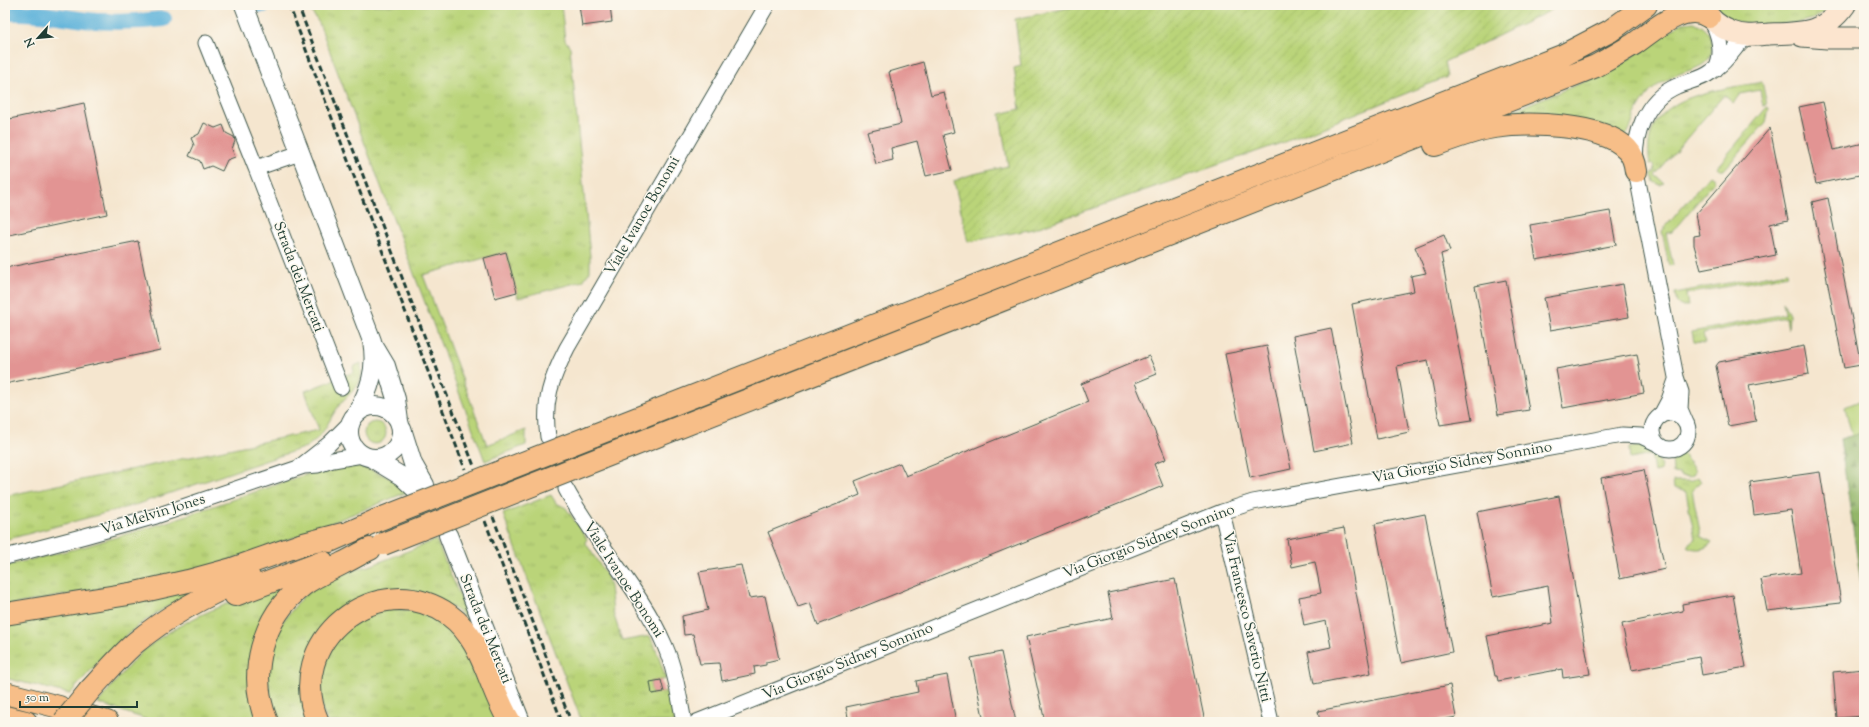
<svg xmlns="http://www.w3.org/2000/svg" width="1869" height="727" font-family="'Sorts Mill Goudy',serif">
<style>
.grass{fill:url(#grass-tufts);stroke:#6c8856}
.forest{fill:url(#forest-firs);stroke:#597a4e}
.park{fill:#bad479;stroke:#6c8856}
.garden{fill:url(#garden-furrows);stroke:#6c8856}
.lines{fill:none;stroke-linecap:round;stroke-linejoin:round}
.canal{stroke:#5eb3da;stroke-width:16}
.building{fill:#e29493}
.minor-casing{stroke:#3f564b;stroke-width:17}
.tertiary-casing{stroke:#3f564b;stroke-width:20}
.secondary-casing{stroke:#3f564b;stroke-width:23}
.trunk-casing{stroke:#3f564b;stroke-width:24}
.minor{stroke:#fff;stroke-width:15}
.tertiary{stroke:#fff;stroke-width:18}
.secondary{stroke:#fce5cf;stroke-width:21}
.trunk{stroke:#f7be88;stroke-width:22}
.rail{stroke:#1f3d34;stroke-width:3;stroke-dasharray:6 3;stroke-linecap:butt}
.trunk-bridge-casing{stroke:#3f564b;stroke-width:24;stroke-linecap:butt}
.trunk-bridge{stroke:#f7be88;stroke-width:22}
.labels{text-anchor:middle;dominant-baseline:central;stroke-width:3;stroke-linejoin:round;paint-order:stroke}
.street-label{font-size:15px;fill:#1f3d34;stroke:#fbf7ec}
</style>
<defs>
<pattern id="grass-tufts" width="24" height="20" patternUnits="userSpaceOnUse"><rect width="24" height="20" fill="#bad479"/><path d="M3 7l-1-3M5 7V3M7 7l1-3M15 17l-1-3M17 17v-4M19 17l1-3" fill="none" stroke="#9fb769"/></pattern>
<pattern id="forest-firs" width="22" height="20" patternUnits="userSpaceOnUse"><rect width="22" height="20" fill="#93b669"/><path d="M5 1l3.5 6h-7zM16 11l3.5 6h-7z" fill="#779557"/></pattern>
<pattern id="garden-furrows" width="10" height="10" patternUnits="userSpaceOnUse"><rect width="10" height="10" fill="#bad479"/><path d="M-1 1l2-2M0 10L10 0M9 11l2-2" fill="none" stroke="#9fb769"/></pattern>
</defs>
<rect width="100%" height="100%" fill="#fbf7ec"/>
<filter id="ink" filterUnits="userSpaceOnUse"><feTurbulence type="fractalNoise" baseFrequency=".025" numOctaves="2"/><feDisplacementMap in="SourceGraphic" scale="8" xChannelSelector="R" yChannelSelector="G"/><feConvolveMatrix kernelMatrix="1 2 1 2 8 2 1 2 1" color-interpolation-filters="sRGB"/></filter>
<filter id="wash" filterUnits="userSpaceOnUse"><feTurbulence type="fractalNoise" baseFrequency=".012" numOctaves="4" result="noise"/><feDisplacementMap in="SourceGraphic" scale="16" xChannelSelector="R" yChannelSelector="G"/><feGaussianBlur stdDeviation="0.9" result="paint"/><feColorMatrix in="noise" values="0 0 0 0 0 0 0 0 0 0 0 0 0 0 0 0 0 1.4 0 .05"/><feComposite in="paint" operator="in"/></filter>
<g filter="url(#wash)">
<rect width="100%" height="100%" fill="#f5e6cf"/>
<!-- grass -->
<path class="grass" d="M307 5H561L565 40 570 47 590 256V271L583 281 518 298 506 252 423 275 487 445 526 430V445L485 461 319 23Z
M1713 5H1832C1825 11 1818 18 1809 20 1794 25 1749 26 1735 21 1726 18 1719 12 1713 5Z
M1694 22C1703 26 1711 32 1712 42 1714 66 1697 67 1679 74 1668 79 1658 84 1650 92 1644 99 1639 107 1635 115 1632 122 1631 130 1626 134L1505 116 1506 113 1609 72 1682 23Z
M1762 82 1767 105 1763 106 1760 90 1740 94 1733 103 1724 95 1655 175 1664 183 1660 185 1654 182 1651 173 1655 172 1654 164 1650 165C1638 94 1712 92 1762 82Z
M1767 107 1769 109 1766 122 1724 170H1721L1717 167Z
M1710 175 1714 178V182L1672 232 1666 233 1673 265 1669 266 1662 231Z
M1787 272 1788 275 1686 294 1688 306H1683L1677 303 1675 293Z
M1783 302 1789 315 1788 329 1786 317 1703 333 1705 343 1694 342 1692 332 1785 314Z
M361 363C364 391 350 389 338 407 326 424 326 434 306 447L135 505 5 540V496L319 430 305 391 354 372 353 367Z
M364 433a11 11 0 1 1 22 0a11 11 0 1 1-22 0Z
M1638 443C1652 444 1661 458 1661 470L1654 472 1651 455 1630 459 1629 448 1638 446Z
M1683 453 1695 471 1693 475 1689 477 1680 476V474L1673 473 1672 457Z
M342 464C370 467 387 475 410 491L301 535 197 571 5 606V566L83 547 164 523 331 466Z
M1698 477 1701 482 1692 490 1701 537 1712 542C1707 550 1694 551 1687 546L1695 539 1686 492 1674 488 1673 481H1691Z
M551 495 556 503 566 508 587 539 585 542 607 576 610 587 613 612 622 641 650 636 658 655 666 679 650 682 652 694 668 691 675 722H582L503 514Z
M436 540 471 622 452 607 339 611 309 722H276L266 674 276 630 304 595 350 571 372 565Z
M286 581 258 722H154L98 703C113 685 127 666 144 650 185 616 238 600 286 581Z
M213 583C191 594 169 604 149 618 119 638 93 667 70 694L5 678V621Z
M380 609 427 611 460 636 501 722H328L323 712 319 678 337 635Z"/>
<!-- forest -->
<path class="forest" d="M1864 432V604L1840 439Z"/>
<!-- park -->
<path class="park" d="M1864 399V432L1852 436 1845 407Z"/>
<!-- garden -->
<path class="garden" d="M1082 5H1562L1444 62 1447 77 1287 141 1033 229 968 242 954 181 970 175 1008 166 1000 114 1020 109 1014 68 1021 66 1015 19Z"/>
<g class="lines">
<!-- canal -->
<path class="canal" d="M261 5H263
M5 13C30 12 54 15 78 19 103 23 139 22 164 19"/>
</g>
<g id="blocks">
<!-- building -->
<path class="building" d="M579 5H610L612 22 582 26Z
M923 62 931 95 944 92 954 132 943 135 952 170 926 176 917 141 891 148 893 160 876 164 867 132 901 124 889 72Z
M1823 102 1834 150 1864 143V174L1816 184 1799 107Z
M84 103 107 214 5 236V120Z
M204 123 215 128 223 125 226 133 234 137 235 141 232 149 235 157 227 160 222 171 211 166 203 169 200 161 189 156 194 145 191 138 199 134Z
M1770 128 1788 220 1770 224 1776 255 1701 270 1694 245V236L1700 235 1696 214Z
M1828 198 1861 365 1844 368 1812 202Z
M1610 211 1616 245 1536 260 1530 225Z
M1444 235 1450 251 1441 254 1472 420 1440 425 1428 360 1397 366 1409 432 1377 439 1352 304 1414 291 1411 276 1426 273 1415 247Z
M138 241 160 350 5 384V268Z
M506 252 517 292 495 298 484 258Z
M1506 280 1529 410 1498 415 1475 286Z
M1623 284 1629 317 1550 330 1544 298Z
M1331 328 1353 443 1314 451 1293 336Z
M1267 346 1291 469 1250 478 1225 354Z
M1804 346 1809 374 1749 385 1756 421 1728 426 1716 366 1719 362Z
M1637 354 1644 393 1563 408 1556 369Z
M1149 356 1157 374 1135 383 1166 459 1154 464 1163 486 818 625 810 603 798 607 768 532 860 495 855 481 900 463 906 476 1088 402 1081 384Z
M1644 470 1665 569 1620 579 1601 478Z
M1820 472 1841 603 1767 611 1761 579 1801 573 1791 510 1754 515 1750 482Z
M1559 496 1590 674 1563 678 1562 669 1498 681 1497 676H1495L1487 636 1553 623 1548 586 1493 597 1477 512Z
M1425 514 1452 652 1401 663 1375 524Z
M1344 528 1371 673 1314 684 1308 652 1331 647 1326 621 1304 626 1299 597 1321 593 1315 562 1292 567 1287 539Z
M741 565 749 598 765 596 779 659 766 662V665L754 667 755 674 722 681 719 663 700 664 693 634 684 635 682 616 708 610 699 572Z
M1175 579 1205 722H1045L1026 637 1113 618 1108 593Z
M1733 595 1746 667 1702 675 1699 657 1632 670 1622 624 1683 611 1682 604Z
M1001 652 1016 722H984L971 658Z
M1864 669V716L1837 718 1833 672Z
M947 675 956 722H849L846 707 918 692 916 681Z
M661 680 664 692 652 694 650 682Z
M1450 685 1456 717 1432 722H1320L1318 711Z"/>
</g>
</g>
<g filter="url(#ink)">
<use href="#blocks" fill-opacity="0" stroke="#3f564b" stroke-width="1"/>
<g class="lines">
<defs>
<path id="minor" d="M1710 19C1719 32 1724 54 1716 69
M206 43 256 168 300 153
M256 168 341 387
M1652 431a18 18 0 1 1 36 0a18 18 0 1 1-36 0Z
M1661 415 1669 400 1676 380
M1686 423 1680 409 1681 392 1676 377 1636 171C1632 138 1644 100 1677 86 1688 81 1701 80 1711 72 1717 68 1723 63 1727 58 1736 49 1741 37 1755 35
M548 437C543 401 551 379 567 348L767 5
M301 466 329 444 351 422
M566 489C595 543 641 590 665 646 675 669 679 697 684 722
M1222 512 1271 722
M5 557 85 536 156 516 304 466 318 465 333 460 362 455
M697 722 1222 512 1253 502 1622 435 1641 436 1656 443"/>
<path id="tertiary" d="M244 5 372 341C377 369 370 390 356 414
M374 346 386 366 396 399 399 421
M349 432a26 26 0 1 1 52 0a26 26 0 1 1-52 0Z
M402 429 413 464 425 485
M373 459 401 476 415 489
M448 535 521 722"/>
<path id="secondary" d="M1700 5C1708 17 1718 27 1732 32 1744 37 1757 35 1769 34 1801 33 1824 34 1845 5
M1802 36 1827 38H1864"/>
<path id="trunk" d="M1435 145C1454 138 1474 130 1494 127 1527 122 1602 123 1627 149 1633 155 1635 163 1636 171
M592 436 1562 56 1610 31 1646 5
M601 458 1596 66C1609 59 1621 52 1634 44 1653 31 1685 0 1709 17
M330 541 375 521
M235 595 323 562
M5 614 135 593 188 581 232 569 300 545 343 534
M90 690C105 674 119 657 135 643 167 616 210 593 249 577
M5 693 59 707
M87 716 107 722
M5 717 26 722
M267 722C247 674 262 617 303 585 315 576 330 570 343 563 352 559 361 553 370 549
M318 722C282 642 377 565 449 615 484 640 488 687 510 722"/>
</defs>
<!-- minor casing -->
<use href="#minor" class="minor-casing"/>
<!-- tertiary casing -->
<use href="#tertiary" class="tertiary-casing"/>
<!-- secondary casing -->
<use href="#secondary" class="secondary-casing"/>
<!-- trunk casing -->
<use href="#trunk" class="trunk-casing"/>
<!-- minor -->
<use href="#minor" class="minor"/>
<!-- tertiary -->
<use href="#tertiary" class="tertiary"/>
<!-- secondary -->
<use href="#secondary" class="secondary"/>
<!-- trunk -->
<use href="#trunk" class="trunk"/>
<!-- rail -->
<path class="rail" d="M289 5 465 469
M298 5 474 466
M493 517 571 722
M485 521 562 722"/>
<defs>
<path id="trunk-bridge" d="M375 521 592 436
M383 544 601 458
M64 722 90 690"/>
</defs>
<!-- trunk-bridge casing -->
<use href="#trunk-bridge" class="trunk-bridge-casing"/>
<!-- trunk-bridge -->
<use href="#trunk-bridge" class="trunk-bridge"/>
</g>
</g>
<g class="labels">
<!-- street labels -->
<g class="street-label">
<text transform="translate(643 216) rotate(-60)">Viale Ivanoe Bonomi</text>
<text transform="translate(298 277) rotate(69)">Strada dei Mercati</text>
<text transform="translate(1462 463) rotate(-10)">Via Giorgio Sidney Sonnino</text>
<text transform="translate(153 515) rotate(-17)">Via Melvin Jones</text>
<text transform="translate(1149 542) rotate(-21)">Via Giorgio Sidney Sonnino</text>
<text transform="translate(623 580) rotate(57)">Viale Ivanoe Bonomi</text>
<text transform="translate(1246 617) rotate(77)">Via Francesco Saverio Nitti</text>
<text transform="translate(485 629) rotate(68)">Strada dei Mercati</text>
<text transform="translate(848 662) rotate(-22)">Via Giorgio Sidney Sonnino</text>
</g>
</g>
<!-- margin -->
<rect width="1869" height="727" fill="none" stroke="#fbf7ec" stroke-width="20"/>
<!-- north arrow -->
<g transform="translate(38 38) rotate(243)" stroke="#fbf7ec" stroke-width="3" paint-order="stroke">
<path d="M0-3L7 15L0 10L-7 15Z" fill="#1f3d34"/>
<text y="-6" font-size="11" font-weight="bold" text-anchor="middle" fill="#1f3d34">N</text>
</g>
<!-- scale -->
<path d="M20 701v6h117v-6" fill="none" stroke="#1f3d34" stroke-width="2"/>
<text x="26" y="701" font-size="12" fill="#1f3d34" stroke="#fbf7ec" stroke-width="3" paint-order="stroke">50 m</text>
</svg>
